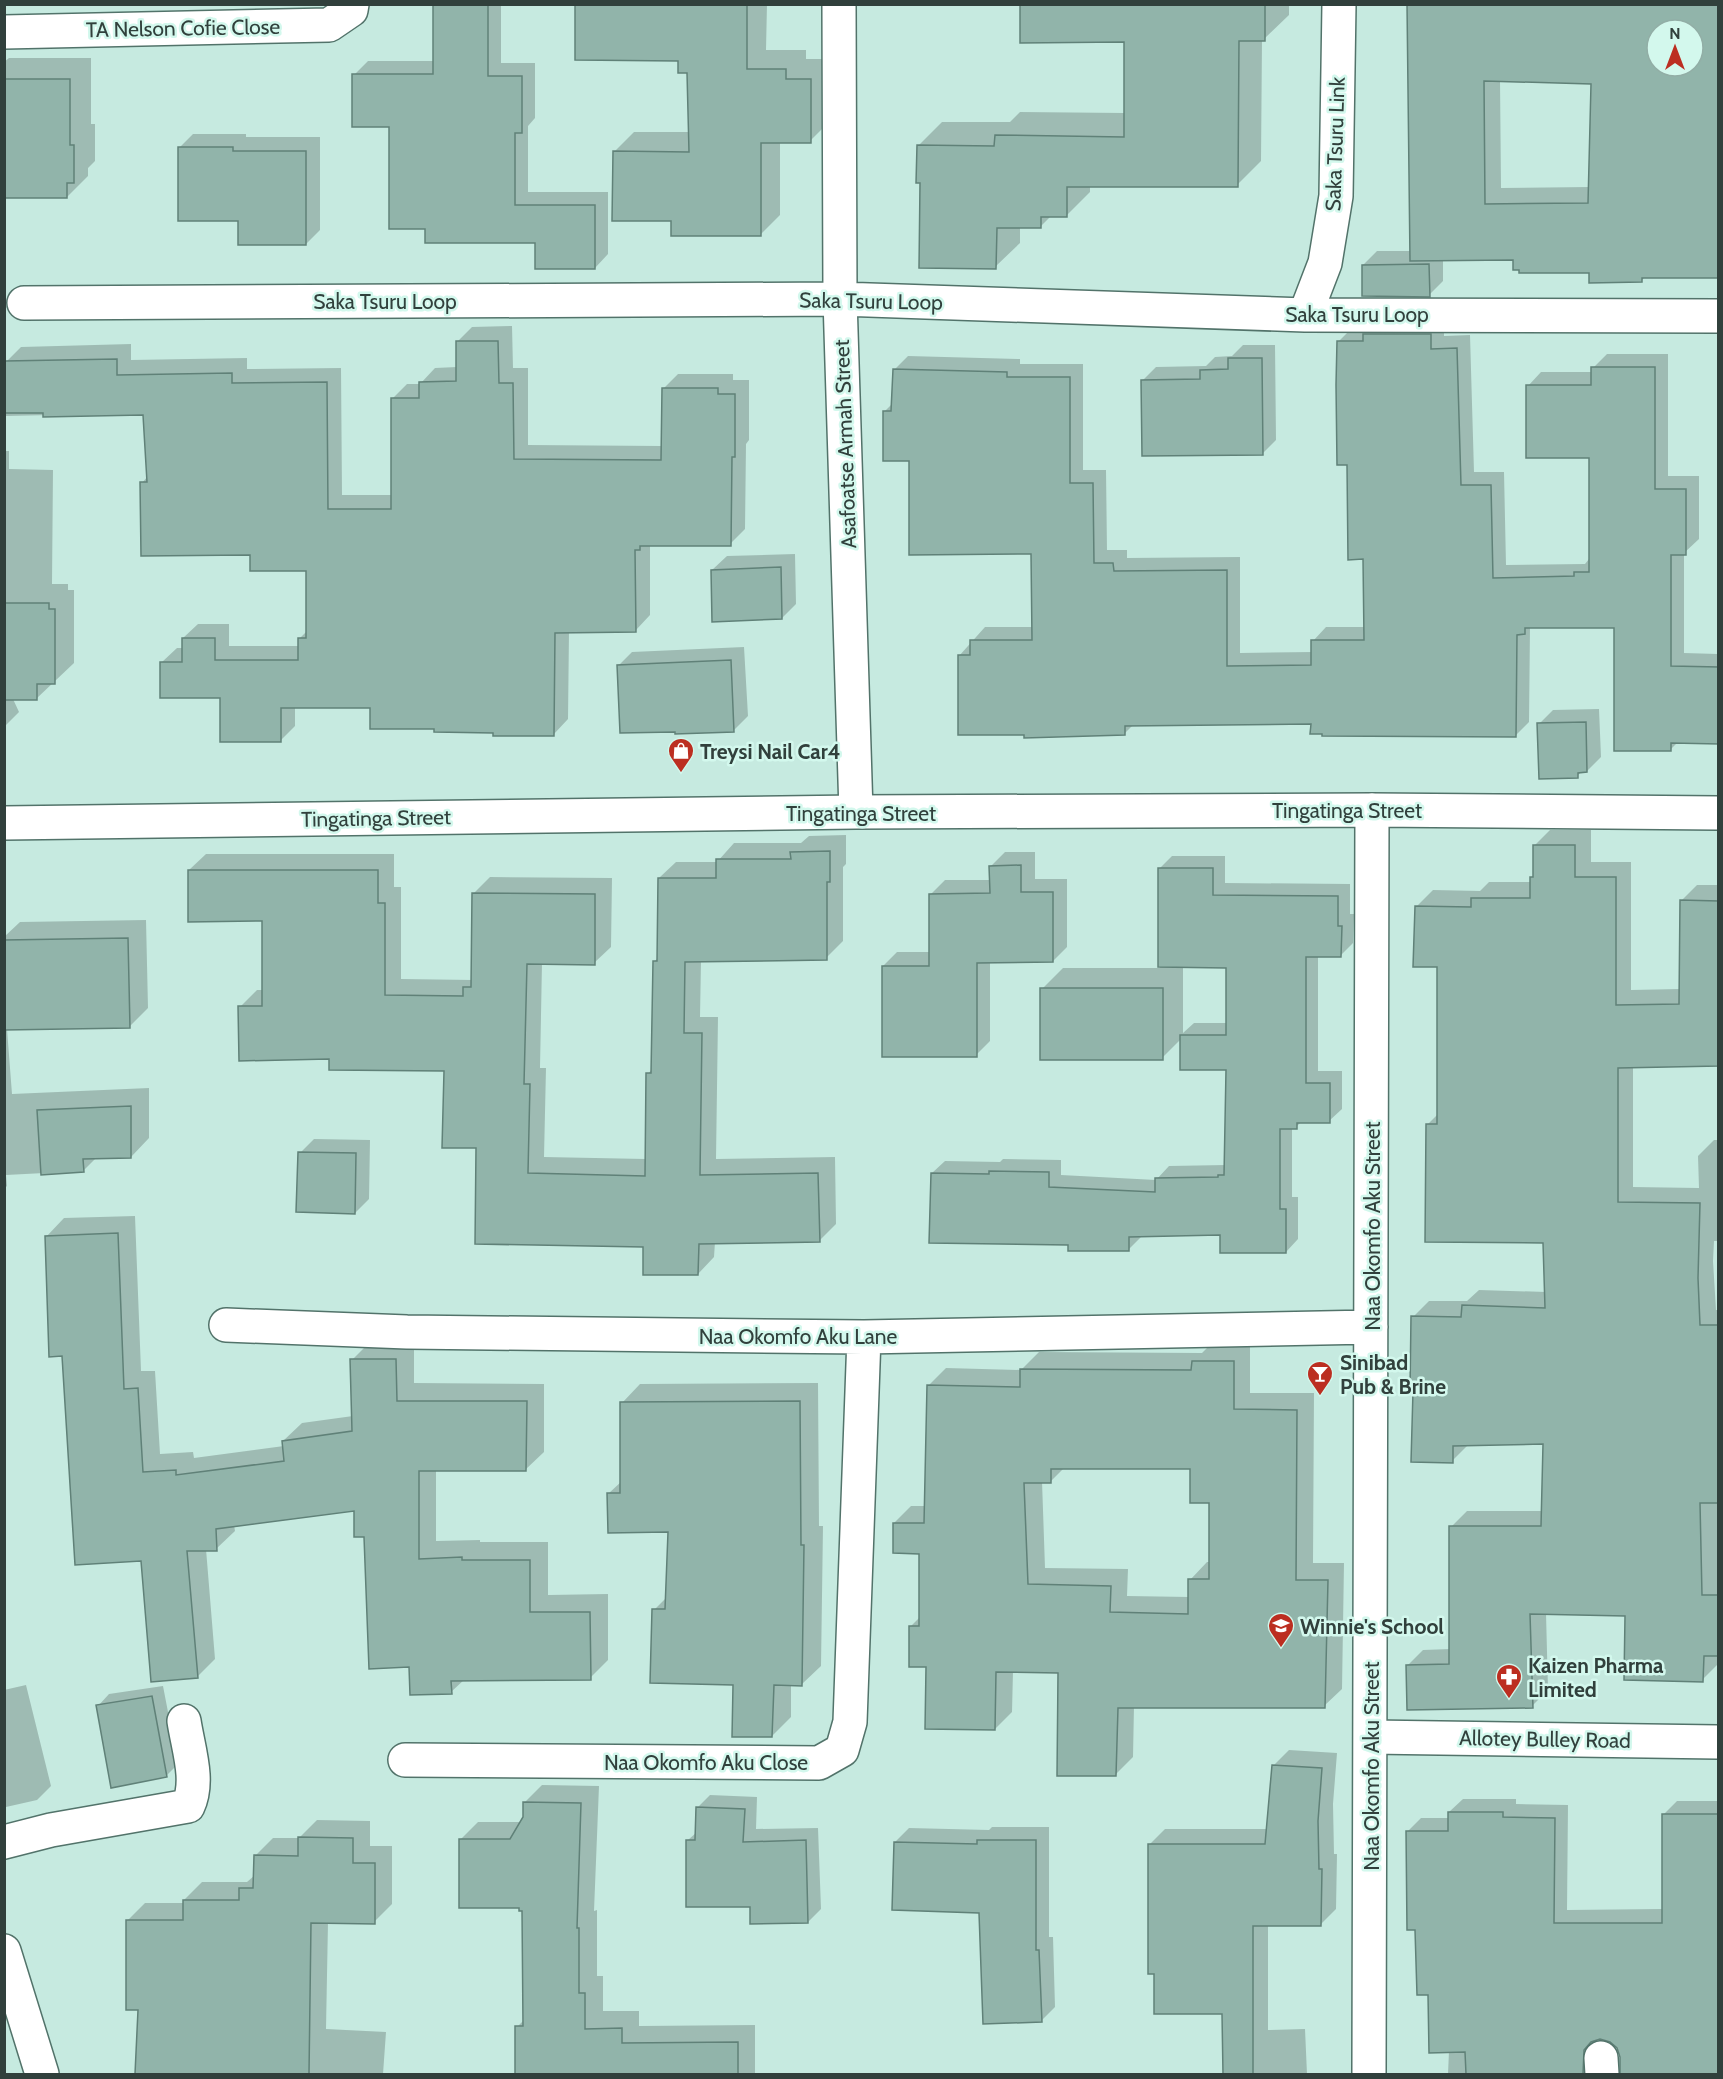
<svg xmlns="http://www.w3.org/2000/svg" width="1723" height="2079" font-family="Cabin,sans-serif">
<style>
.shadow{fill:#0003;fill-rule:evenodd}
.building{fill:#91b4aa;stroke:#608178;stroke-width:1.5;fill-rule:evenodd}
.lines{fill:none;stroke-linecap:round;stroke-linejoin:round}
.minor-casing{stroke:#52736a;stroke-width:36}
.minor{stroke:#fff;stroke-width:33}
.labels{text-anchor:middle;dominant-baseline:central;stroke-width:5;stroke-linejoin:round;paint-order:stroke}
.street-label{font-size:21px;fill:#31403c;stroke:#d3f8ed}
.poi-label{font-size:21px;font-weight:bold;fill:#31403c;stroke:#d3f8ed;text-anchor:start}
</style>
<rect width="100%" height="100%" fill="#c6eae0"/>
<!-- shadow -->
<path class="shadow" d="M435 4H501V63H535V118L528 126V192H608V254L595 268 536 242 427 227 391 126 354 75 368 61H435Z
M577 4H767L766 50H806V59H830V121L810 141H780V215L760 235 672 220 614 152 634 132H690L689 71 679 59Z
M1021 4H1289V15L1264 39H1262L1261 161 1237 185H1090V192L1066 216H1051L1040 227H1020V243L995 267 921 181 918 146 942 122H1010L1020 112 1125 113 1126 40Z
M1409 4H1718L1645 277 1641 281 1514 258 1443 259V281L1429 295 1363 265 1377 251H1411ZM1657 30H1693V66H1657ZM1500 80 1592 83 1590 187 1501 188Z
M9 58H91V124H95V161L88 168V176L67 197H4V62Z
M193 134H246V137H320V230L306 244 239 219 179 148Z
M1444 321V336L1470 335 1474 472H1504L1506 565 1585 564 1589 559 1590 456 1528 386 1541 372H1593V368L1607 354H1668V476H1699V539L1684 553V653L1718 654V742H1678L1670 750 1616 627H1530L1529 722 1515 736 1312 723 1134 724 1124 734 959 656 985 627H1033L1032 553 910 460 885 411 893 403 894 370 908 356 1020 359V364H1083V470H1106L1107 550H1127V558L1240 557V653L1313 652V641L1326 627H1365L1364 558 1348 464 1339 341 1352 328Z
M512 326 513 368H528V445L662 446 663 389 678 374H733V380H749V440L746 444 745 529 730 544H650V615L636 630 569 631 568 719 554 734 435 728 372 706H295V726L280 741 221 696 162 662 177 648H183V638L198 624H229V646H300V638L307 631V569L251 553 142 483 148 476 144 413 6 416V362L21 347 131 344V360L247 358V369L341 368 342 495H392V399L407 384H420L435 368 457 367V342L472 327Z
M1243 345H1275L1276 440 1262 454 1142 381 1156 367 1206 366 1215 357 1232 356Z
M4 451H9V469L53 470 52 584H68V590H74V663L36 699H13L19 712 4 727Z
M795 554 796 604 782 618 712 570 727 556Z
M744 647 748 716 734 730 618 666 632 652Z
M1599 709 1601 757 1587 771H1582L1577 776 1539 724 1553 710Z
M1550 830H1591V862H1631V990L1680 989 1681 901 1697 885H1718V1064L1633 1066V1187L1699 1188 1698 1156 1714 1140H1718V1241H1714L1713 1261 1716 1310H1718V1664L1702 1680 1627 1615 1546 1613 1548 1690 1532 1706 1407 1666 1423 1650 1451 1649V1527L1467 1511H1543L1544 1442 1468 1445 1452 1461 1414 1389 1413 1317 1429 1301H1467L1479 1290 1546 1292 1545 1241 1427 1125 1439 1113V966L1417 906 1433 890 1480 891 1489 882H1532V878L1534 875V846Z
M846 835V864L843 867V941L826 958 701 960 700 1017H718L716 1159 835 1157 836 1224 819 1241 715 1242 714 1257 698 1274 478 1147 445 1069 331 1058 240 1007 257 990H264V919L189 870 206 854H394V887H401V979L473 980V894L490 877 612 878 611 947 594 963H542L540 1068H546L544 1157 646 1159 648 1074 652 1069 654 962 658 958 659 878 676 862H717L734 843H801L809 836Z
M1005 852H1035V879H1067V947L1053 961H990V1041L976 1055 883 966 897 952H931V894L945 880H991V866Z
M1172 856H1225V883L1350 884V914H1354L1353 943 1341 955H1318V1071H1342V1109L1329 1121H1302L1296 1127H1292V1197H1298V1239L1286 1252 1222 1234 1141 1235V1237L1128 1250 1070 1244 932 1173 945 1161 1000 1162 1003 1159 1061 1160V1175L1156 1180 1169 1166 1226 1165 1227 1068 1181 1039 1162 1058 1042 989 1063 968H1160L1159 869ZM1183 966H1227V1023H1194L1183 1033Z
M146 920 148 1008 129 1027 7 1029 12 1094 149 1088V1138L131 1157H97L83 1171 6 1175 7 1186 4 1189V937L20 922Z
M314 1139 370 1140 369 1199 355 1213 300 1153Z
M135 1216 141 1371H155L160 1454 193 1452 194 1458 284 1446 283 1441 302 1423 353 1416 352 1360 370 1342 414 1341V1383L544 1384V1452L525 1470 436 1469V1541L480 1540V1542H548V1595L608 1594V1660L590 1678 465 1679 451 1692 411 1666 356 1509 234 1525 235 1531 216 1549H206L215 1659 197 1677 142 1559 63 1355 46 1237 64 1218Z
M1210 1345H1250V1393H1314L1313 1563H1344L1342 1689 1324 1706H1134L1133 1757 1115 1775 1060 1672 1013 1671 1012 1712 995 1729 927 1665 911 1626 921 1616V1552L894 1523 911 1506H926L929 1385 946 1368 1021 1370 1039 1352 1202 1353ZM1065 1467H1191L1210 1502V1562H1207L1190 1580V1597L1127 1596 1128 1569 1045 1568 1042 1481H1051Z
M818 1383 819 1526H823L821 1666 802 1684H791V1717L772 1736 735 1683 654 1610 667 1597 670 1530 608 1494 622 1481V1403L640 1384Z
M26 1685 51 1786 37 1800 6 1807 4 1690Z
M163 1686 178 1764 166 1776 98 1706 109 1694Z
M1289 1750 1337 1753 1333 1804 1334 1854H1337L1336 1909 1320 1925 1268 1924V2030L1305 2029 1307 2074H1224L1223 2012 1149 1845 1165 1829H1268L1273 1766Z
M542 1785 599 1786 594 1911 597 1910V1976H603V2011H639V2026L755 2025V2074H517V2027L524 2020 523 1910 460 1840 478 1822H522L524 1817V1803Z
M710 1795 757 1797 756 1829 818 1828 821 1909 808 1922 751 1906 688 1840 697 1832V1808Z
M1463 1799H1516V1804L1568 1805 1567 1910 1663 1909V1815L1677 1801H1718V2074H1622L1621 2057 1618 2047 1611 2040 1599 2038 1597 2039 1595 2044 1604 2074H1448L1449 2051 1429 1993 1416 1928 1407 1832 1421 1818H1449V1812Z
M317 1820 370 1821V1846H392V1904L374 1922H328L326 2029 386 2032 383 2074H137L140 2009 127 1921 145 1903H184V1900L202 1882H247L255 1875V1856L273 1838H299Z
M992 1827H1049V1937H1053L1055 2007 1041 2021 980 1912 895 1842 909 1828 989 1830Z"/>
<!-- building -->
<path class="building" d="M433 4H488V76H522V133H515V205H595V269H535V243H425V229H389V127H352V74H433Z
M575 4H747V69H786V79H811V143H761V236H671V221H612L613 151 689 152 687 73H678V61L575 60Z
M1020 4H1265V41H1239L1238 187H1067V217H1041V228H997L996 269 919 268 920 183H916L917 145 994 146 995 135 1124 137V42L1020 43Z
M1407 4H1719V278H1642V282L1589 283V273H1519V270H1513V260L1410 261ZM1657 30H1693V66H1657ZM1484 81 1591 84 1588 203 1485 204Z
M4 79H70V145H74V183H67V198H4Z
M178 147H233V151H306V245H238V221H178Z
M1429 264 1430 297 1362 296V265Z
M1363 334H1431V349L1457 348 1461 485H1491L1493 578 1574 576V572H1589V458H1526V385H1591V367H1655V489H1686V555H1671V666L1719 667V744L1671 743V751H1614V628H1525V634L1517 635 1516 737 1322 736V734H1310L1311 724 1125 726V735L1024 738V735H958V655H970V640H1032L1031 554 909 555V461H883V411H891L893 369 1007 372V377H1070V483H1093L1094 563H1113L1114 571 1227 570V666L1311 665V640H1364L1363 559 1348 560 1347 465H1337L1336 385 1337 341H1363Z
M456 341H498L499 383H513L514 459 661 460 662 388H718V394H735V457H732L731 546H640V550H635L636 632 555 633 554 736H493V733L434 732V729H370V708H281V742H220V698H160V662H182V638H215V660H298V638H306V571H250V555L141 556 140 482H147L143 415 43 417V413H5V361L117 359V375L232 373V383L327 382 328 509H391V398H419V382L456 381Z
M1228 358H1262L1263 455 1142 456 1141 380 1200 379V370L1228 369Z
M781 567 782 619 712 622 711 570Z
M4 603H49V609H55V684H37V700H4Z
M731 660 734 732 675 734V732L620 733 617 665Z
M1586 722 1587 772 1578 773V778L1539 779 1537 723Z
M1533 845H1575V877H1616V1005L1679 1004 1680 900 1719 901V1066L1618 1068V1202L1700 1203 1698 1278 1700 1325H1719V1503H1700L1702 1595H1719V1656H1704L1703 1682 1624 1680 1625 1616 1530 1614 1533 1708 1407 1710 1406 1665 1449 1664V1526H1541L1543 1444 1453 1446V1463L1411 1462 1413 1391H1410L1411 1316 1461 1317 1462 1305 1545 1308 1543 1243 1425 1242 1426 1124H1437V967H1413L1415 906 1471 907V898H1530V877H1533Z
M830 851V882H827V960L685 962 684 1033H702L700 1175 818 1173 820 1242 699 1244 698 1275H643V1247L475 1244 476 1148H442L444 1071 329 1070V1059L239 1061 238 1006H262V921L188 922V870H378V903H385V995L463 996V987H471L472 893 595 894V965L527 964 524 1084H530L528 1173 645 1176 646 1073H651L653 961H657L658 878H716V859H791L790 852Z
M1021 865V892H1053V962L977 963V1057H882V966H929V894L990 893 989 866Z
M1158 868H1213V895L1338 896V926H1342L1341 957H1306V1083H1330V1123H1297V1129H1280V1209H1286V1253H1220V1235L1129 1237V1251H1068V1245L929 1243 931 1173 989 1174V1171L1049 1172V1187L1155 1192V1178L1218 1177V1175H1224L1226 1070H1180V1035H1226V968L1158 967Z
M128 938 130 1028 4 1030V940Z
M1040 988H1163V1060H1040Z
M131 1106V1158L83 1159 84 1172 41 1175 37 1110Z
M298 1152 356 1153 355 1214 296 1212Z
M118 1233 124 1389 138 1388 143 1472 176 1470V1475L284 1461 282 1441 352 1431 350 1359H396L397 1401H527L526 1471H419V1559L462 1557V1560H530V1612H590L591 1680 451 1681 452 1694 410 1695 409 1667 369 1669 364 1537H354V1511L216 1529 217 1551H187L198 1678 151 1682 141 1561 75 1565 62 1356 49 1357 45 1236Z
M1192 1361H1234V1409L1297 1410 1296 1580H1328L1325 1708H1118L1116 1776H1057L1058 1673 996 1672 995 1730 925 1729 926 1667H909V1626H919V1554L893 1553V1523H924L927 1385 1020 1387V1369L1191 1370ZM1051 1469H1190V1503H1209V1579H1188V1614L1110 1612 1111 1586 1028 1584 1024 1483H1051Z
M800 1401 801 1545H804L802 1686 774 1685 772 1737H732L733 1685 650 1683 652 1609H665L668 1532 608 1533 607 1493H620V1402Z
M152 1696 167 1777 111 1788 96 1705Z
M1272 1765 1322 1768 1318 1821 1319 1869H1322L1321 1926H1253V2074H1223L1222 2014H1154V1974H1148V1844H1265Z
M523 1802 581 1803 577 1928H579V1993H585V2029L622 2028V2043L738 2042V2074H515V2026H523L522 1911H519V1908H459V1839H510L523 1817Z
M696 1807 745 1809 743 1842 806 1840 808 1923 750 1924V1907H686V1840H695Z
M1448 1812H1503V1817L1555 1818 1554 1923H1662V1814H1719V2074H1620V2057L1617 2048 1610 2042 1600 2039 1591 2042 1584 2050 1583 2074H1466L1465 2052 1429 2053 1428 1995H1417L1415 1930H1407L1406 1831H1448Z
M298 1837 353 1838V1863H375V1924L311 1923 309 2074H135L138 2010H126V1920H183V1900H239V1888H253L254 1855 298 1856Z
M977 1840H1036V1950H1039L1042 2022 983 2024 979 1913 892 1910 894 1842 977 1844Z"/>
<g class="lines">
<defs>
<path id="minor" d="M839 4 840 299 856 812
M4 32 329 25 351 10 352 4
M24 303 840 299 1305 315 1718 316
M1305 315 1325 263 1336 196 1339 4
M4 823 856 812 1372 810 1718 813
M226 1325 407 1332 864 1337 1371 1327
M1371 1737 1718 1742
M405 1760 819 1763 842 1750 850 1722 864 1337
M4 1842 51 1830 188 1806C200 1781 188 1748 184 1721
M4 1951 42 2074
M1601 2058 1602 2074
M1369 2074 1372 810"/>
</defs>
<!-- minor casing -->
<use href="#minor" class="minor-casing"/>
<!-- minor -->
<use href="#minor" class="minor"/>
</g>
<!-- icons -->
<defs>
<symbol id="shop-pin" viewBox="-11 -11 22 30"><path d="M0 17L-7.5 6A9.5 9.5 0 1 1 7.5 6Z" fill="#bc2e21" stroke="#d3f8ed"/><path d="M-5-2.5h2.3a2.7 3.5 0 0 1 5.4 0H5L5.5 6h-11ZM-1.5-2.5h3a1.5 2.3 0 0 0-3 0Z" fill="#fff"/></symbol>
<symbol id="bar-pin" viewBox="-11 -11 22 30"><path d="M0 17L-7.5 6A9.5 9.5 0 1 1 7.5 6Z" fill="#bc2e21" stroke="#d3f8ed"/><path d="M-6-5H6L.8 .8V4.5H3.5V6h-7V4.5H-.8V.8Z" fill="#fff"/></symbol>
<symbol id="school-pin" viewBox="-11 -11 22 30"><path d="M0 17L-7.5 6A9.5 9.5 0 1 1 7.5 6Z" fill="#bc2e21" stroke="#d3f8ed"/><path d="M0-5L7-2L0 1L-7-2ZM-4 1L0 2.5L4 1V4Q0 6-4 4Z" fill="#fff"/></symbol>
<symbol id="pharmacy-pin" viewBox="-11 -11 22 30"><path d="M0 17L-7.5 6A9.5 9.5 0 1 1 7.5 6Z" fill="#bc2e21" stroke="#d3f8ed"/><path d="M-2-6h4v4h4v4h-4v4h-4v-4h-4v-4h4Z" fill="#fff"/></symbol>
</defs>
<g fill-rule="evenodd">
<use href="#shop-pin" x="666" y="736" width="30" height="40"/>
<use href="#bar-pin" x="1305" y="1359" width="30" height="40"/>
<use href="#school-pin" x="1266" y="1611" width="30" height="40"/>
<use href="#pharmacy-pin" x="1494" y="1662" width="30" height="40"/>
</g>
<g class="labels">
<!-- street labels -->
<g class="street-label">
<text transform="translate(183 28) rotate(-1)">TA Nelson Cofie Close</text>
<text transform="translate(1335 144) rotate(-88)">Saka Tsuru Link</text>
<text x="385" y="301">Saka Tsuru Loop</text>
<text transform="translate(871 301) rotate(1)">Saka Tsuru Loop</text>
<text x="1357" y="314">Saka Tsuru Loop</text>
<text transform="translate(845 444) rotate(-92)">Asafoatse Armah Street</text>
<text x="1347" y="810">Tingatinga Street</text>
<text x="861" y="813">Tingatinga Street</text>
<text transform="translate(376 818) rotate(-1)">Tingatinga Street</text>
<text transform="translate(1372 1226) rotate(-90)">Naa Okomfo Aku Street</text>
<text x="798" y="1336">Naa Okomfo Aku Lane</text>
<text transform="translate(1545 1739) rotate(1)">Allotey Bulley Road</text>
<text x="706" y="1762">Naa Okomfo Aku Close</text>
<text transform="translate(1371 1766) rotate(-90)">Naa Okomfo Aku Street</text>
</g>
<!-- poi labels -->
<g class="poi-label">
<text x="700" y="751">Treysi Nail Car4</text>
<text x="1340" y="1362">Sinibad<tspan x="1340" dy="24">Pub &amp; Brine</tspan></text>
<text x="1300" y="1626">Winnie's School</text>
<text x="1528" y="1665">Kaizen Pharma<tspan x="1528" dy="24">Limited</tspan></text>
</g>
</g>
<!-- border -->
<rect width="1723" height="2079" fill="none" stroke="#31403c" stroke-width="12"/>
<!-- north arrow -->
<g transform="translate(1675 48)"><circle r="28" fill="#d3f8ed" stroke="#92aea6" stroke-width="1.5"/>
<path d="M0-4.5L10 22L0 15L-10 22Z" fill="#bc2e21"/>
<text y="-9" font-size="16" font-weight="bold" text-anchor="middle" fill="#31403c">N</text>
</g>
</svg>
